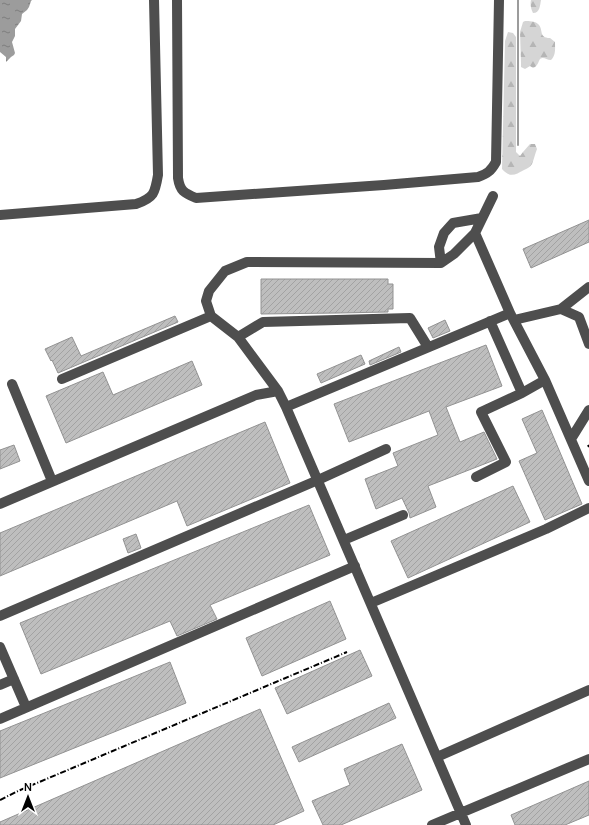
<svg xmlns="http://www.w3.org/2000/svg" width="589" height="825" font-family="Manrope,sans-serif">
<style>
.forest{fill:url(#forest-firs)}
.water{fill:url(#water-ripples)}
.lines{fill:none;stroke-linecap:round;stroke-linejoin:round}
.stream{stroke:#9c9c9c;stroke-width:2}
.building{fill:url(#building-hatch);stroke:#929292}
.minor{stroke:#4e4e4e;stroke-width:10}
.rail{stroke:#000;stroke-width:2;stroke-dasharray:6 2 1 2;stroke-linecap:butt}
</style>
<defs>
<pattern id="forest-firs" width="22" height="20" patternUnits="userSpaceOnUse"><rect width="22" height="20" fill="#d5d5d5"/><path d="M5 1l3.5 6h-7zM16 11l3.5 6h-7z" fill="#b5b5b5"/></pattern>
<pattern id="water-ripples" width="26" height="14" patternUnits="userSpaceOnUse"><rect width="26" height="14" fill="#9c9c9c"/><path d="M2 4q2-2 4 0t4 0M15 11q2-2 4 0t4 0" fill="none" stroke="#7d7d7d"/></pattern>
<pattern id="building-hatch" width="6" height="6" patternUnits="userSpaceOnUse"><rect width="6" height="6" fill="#bebebe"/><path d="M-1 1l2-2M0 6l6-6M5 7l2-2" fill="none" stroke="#a2a2a2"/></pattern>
</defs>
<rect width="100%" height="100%" fill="#fff"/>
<!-- forest -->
<path class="forest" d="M531 0H541C540 5 540 13 533 13 531 9 530 4 531 0Z
M525 21C529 21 535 21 538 24 544 29 538 38 550 38L555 42C555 49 556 55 551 60 546 60 544 56 540 59 538 62 538 66 533 68L530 66 525 69 521 67V63L520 32 523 22Z
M508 32 513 33 516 37V152L520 156 523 152 530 144H535L537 149C535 154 534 159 532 164 530 167 528 168 524 170 515 175 510 178 502 169L505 41Z"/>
<!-- water -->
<path class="water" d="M0 0H32L31 1 29 7 27 10 22 14 21 21 15 29V36L12 42 15 53 14 55 11 57 6 62V57L0 52Z"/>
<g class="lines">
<!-- stream -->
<path class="stream" d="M518 0V145"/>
</g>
<!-- building -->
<path class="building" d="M589 220V242L531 268 523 249Z
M261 279H388V284H393V309H388V312L338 313 261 314Z
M175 316 178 322 58 373 52 360 51 361 45 349 72 337 81 356Z
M445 320 450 331 433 338 428 328Z
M486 345 502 386 446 407 460 442 484 432 497 459 428 486 436 507 410 518 409 513 402 498 376 509 365 479 398 466 393 453 438 435 429 411 349 442 334 404Z
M399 347 401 352 370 365 369 361Z
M361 355 365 364 321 383 317 374Z
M192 361 202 385 66 443 46 396 103 372 113 395Z
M542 410 582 504 545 520 519 461 537 453 522 419Z
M265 422 290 483 187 526 177 501 0 576V533Z
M14 445 20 461 0 469V450Z
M513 486 530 522 408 578 391 541Z
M309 505 330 555 210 605 217 619 177 636 170 621 41 674 20 623Z
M136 534 141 548 128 553 123 539Z
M330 601 346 639 262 676 246 638Z
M360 650 372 676 287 714 275 688Z
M170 662 186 703 0 778V731Z
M389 703 396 718 299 762 292 747Z
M260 709 304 811 273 825H0V822Z
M402 744 422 790 341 825H323L312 801 350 785 344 769Z
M589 781V815L565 825H515L511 815Z"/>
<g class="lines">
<!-- minor -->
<path class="minor" d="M177 0 178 178C180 191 184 193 196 198L384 185 478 177C487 174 491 171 496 162L499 0
M0 215 136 204C154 198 155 193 158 175L154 0
M441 263 439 247 444 233 453 223 482 218
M561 309 589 287
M510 313 545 380 589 481
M514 320 561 309 579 317 589 344
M490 321 522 393
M238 337 263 322 410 318 428 347
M62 379 211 316
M12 384 52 481
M286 407 510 313 475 233 493 196
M571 439 589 410
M476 477 506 462 481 412 522 393 545 380
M0 504 256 395 278 391
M344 540 403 515
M371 603 546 529 589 508
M0 616 318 480 386 449
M0 647 26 707
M0 685 14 679
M0 719 355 566
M437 757 589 690
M432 825 589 759
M466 825 286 407 278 391 238 337 211 316 206 301 209 291 225 271 247 262 441 263 454 254 475 233"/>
<!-- rail -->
<path class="rail" d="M588 445 589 447
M0 800 18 791 347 652"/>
</g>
<!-- north arrow -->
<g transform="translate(28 797)" stroke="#ffffff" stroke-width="3" paint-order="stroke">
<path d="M0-3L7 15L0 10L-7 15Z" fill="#000000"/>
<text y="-6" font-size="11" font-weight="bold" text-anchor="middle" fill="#000000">N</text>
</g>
</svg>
